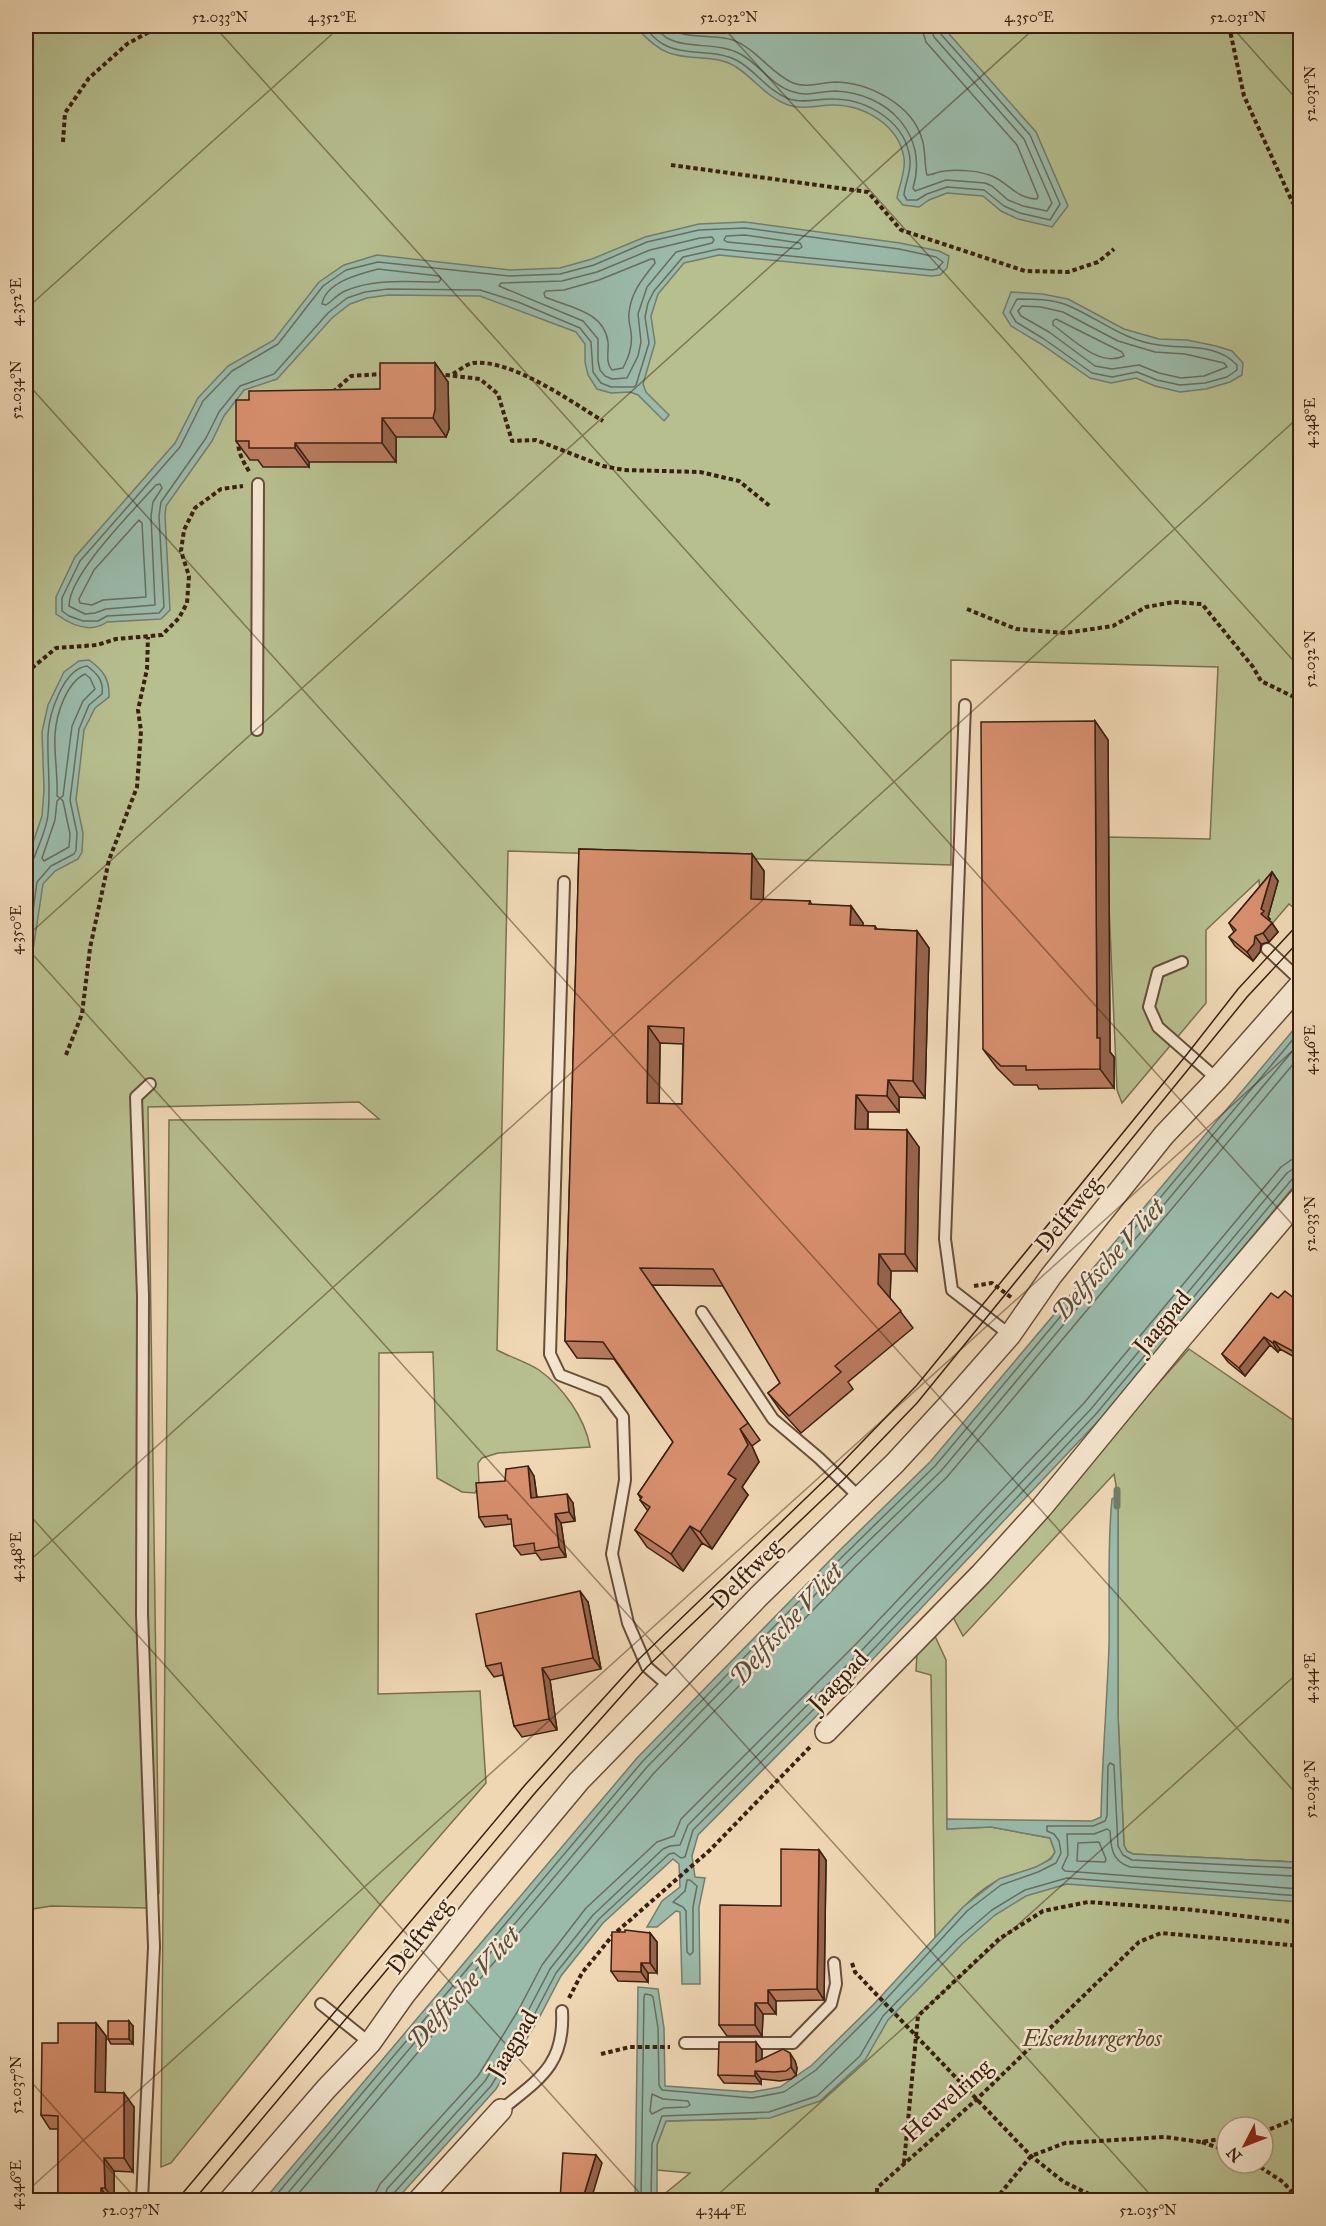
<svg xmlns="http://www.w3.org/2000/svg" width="1326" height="2226" font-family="'IM FELL Great Primer',serif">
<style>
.green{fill:#b7bf8f;stroke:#787050;stroke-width:1.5;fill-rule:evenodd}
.water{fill:#9abaaa;stroke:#747c6c;stroke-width:1.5}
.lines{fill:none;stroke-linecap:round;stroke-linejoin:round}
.shore{stroke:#6a6d5d;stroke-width:1.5}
.stream{stroke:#747c6c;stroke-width:7}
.service-casing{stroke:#674e39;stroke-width:14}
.minor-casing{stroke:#674e39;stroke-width:24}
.path{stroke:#3a2010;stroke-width:4;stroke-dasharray:4.5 3;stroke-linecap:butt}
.service{stroke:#f5e5ce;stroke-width:10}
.minor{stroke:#f5e5ce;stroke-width:21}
.tram{stroke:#3a2010;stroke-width:1.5}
.wall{fill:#b97b5e;stroke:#3a2010;stroke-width:1.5;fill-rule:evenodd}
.shaded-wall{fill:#96644c;stroke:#3a2010;stroke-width:1.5}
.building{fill:#d78f6d;stroke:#3a2010;stroke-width:1.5;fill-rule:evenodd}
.ticks{fill:none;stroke:#3a2010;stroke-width:1.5;stroke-opacity:0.45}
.labels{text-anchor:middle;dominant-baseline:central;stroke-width:5;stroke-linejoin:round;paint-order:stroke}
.street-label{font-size:24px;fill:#3a2010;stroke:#f5e5ce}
.park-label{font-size:24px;font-style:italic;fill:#594830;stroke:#f5e5ce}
.water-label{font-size:26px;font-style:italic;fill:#574e3e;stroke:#f5e5ce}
.neatline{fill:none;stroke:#3a2010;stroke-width:2}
.ticks-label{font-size:15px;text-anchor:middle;fill:#3a2010}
</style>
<rect width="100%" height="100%" fill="#efd7b4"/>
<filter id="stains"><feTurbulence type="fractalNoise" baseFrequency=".00333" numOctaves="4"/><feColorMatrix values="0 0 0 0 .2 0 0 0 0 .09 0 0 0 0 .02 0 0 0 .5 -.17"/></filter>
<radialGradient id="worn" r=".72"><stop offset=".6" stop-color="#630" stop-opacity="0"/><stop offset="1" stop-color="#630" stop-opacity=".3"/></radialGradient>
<!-- green -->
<path class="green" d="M26 26H1300V913L1289 904 1264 933 1259 880 1206 930V1003L1122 1103 1117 1090 1106 837 1210 839 1218 667 951 660V865L508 851 497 1350C510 1357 527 1362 539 1370 563 1387 585 1418 590 1447L498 1453 482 1458 478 1463 479 1484 475 1493 462 1492 437 1478 433 1352 379 1353 378 1694 480 1691 486 1783 379 1906 171 2163 161 2167 169 1120 379 1119 359 1102 148 1107 159 1893 148 1894V1908L51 1906 26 1910Z
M1189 1349 1300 1425V1853L1299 1859 1293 1862 1133 1854 1127 1851 1124 1845 1118 1715V1496L1114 1474 963 1636 952 1615Z
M934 1634 946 1660 947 1829 991 1827 1050 1838 1055 1852C1045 1870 1018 1871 1001 1879 977 1889 952 1919 935 1938L931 1675 916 1671 917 1653Z
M1049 1871 1300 1882V2200H657L690 2173 657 2170V2145L666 2121 756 2119 953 1938ZM1227 2127H1263V2163H1227Z"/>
<!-- water -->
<path class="water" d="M634 26H942L1036 132 1068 206 1052 227 1018 219 1001 211 983 196 947 193 929 200 919 207 903 205 897 198C899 185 906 172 904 158 899 125 864 105 833 105 817 105 803 110 788 105 766 97 755 79 736 67 717 54 691 61 669 53 655 48 645 36 634 26Z
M745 222 900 243 939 251 949 256 947 268 940 275 932 276 719 255 684 263 658 294 651 316 655 343 643 384 646 392 669 415 664 421 638 395 630 392 611 393 597 389 588 375 585 362V344L576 332 480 296 388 295 367 298 350 304 332 318 277 379 244 390 224 416 212 441 166 506 165 516 170 610 161 619 107 622C90 634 71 625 56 614V597L75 557 175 443 198 398 228 366 274 340 319 282 344 265 377 255 510 270 560 268 592 259 645 237 699 224Z
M1011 292 1042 294 1068 299 1124 329 1159 339 1187 340 1216 346 1232 351 1243 363 1242 375 1230 382 1206 389 1180 392 1155 386 1136 378 1111 383 1090 378 1041 344 1011 326 1003 313Z
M89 660C103 670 110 679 109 697L95 708 84 730 76 800 83 833 82 852 78 859 55 871 43 884 31 963 26 975V863L42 816 44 790 42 732 48 705 64 672 79 661Z
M1300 1022V1179L1101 1418 873 1659 698 1835 692 1856 695 1877 705 1878 699 1907 700 1984H682L680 1912 676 1911 657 1927H647L662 1901 680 1887 679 1864 673 1859 603 1923 561 1976 538 2020 496 2089 396 2200H264L637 1758 839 1551 930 1462Z
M1118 1496V1715L1124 1845 1127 1851 1133 1854 1293 1862 1299 1859 1300 1853V1902L1067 1884 1026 1896 995 1915 963 1943 888 2020 865 2060 820 2101 770 2118 666 2121 657 2145V2200H635L638 1987 658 1989 664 2028 665 2086 752 2092 780 2087 812 2065 873 2005 963 1907 999 1879 1036 1867 1051 1859 1055 1852 1050 1838 991 1827 947 1829V1819L1092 1821 1101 1817C1102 1760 1107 1703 1109 1646 1110 1597 1107 1548 1112 1499Z"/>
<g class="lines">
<!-- shore -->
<path class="shore" d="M642 26C649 31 655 40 663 44 685 57 715 48 738 61 757 72 768 91 789 99 804 104 819 98 835 99 869 100 907 123 910 160 911 173 905 183 904 195L907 200H917L927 194 947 187 984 190 1004 206 1020 213 1050 220 1060 204 1030 135 939 32 938 26
M653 26C658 30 662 35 667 38 689 50 719 41 742 55 761 66 772 86 794 92 807 97 821 91 835 91 888 93 929 135 913 188L915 191 946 180 985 183 992 186 1008 200 1023 206 1047 211 1052 203 1024 139 934 37 930 26
M666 26C683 41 713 33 733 40 757 49 770 73 793 83 806 88 820 83 834 82 868 82 912 104 922 139 926 151 924 164 927 175 933 175 939 171 945 171 958 169 980 171 992 176 1009 183 1015 198 1037 199L1038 196 1017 145 926 42 921 26
M745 228 899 249 936 257 943 262 937 269 932 270 719 249 683 257 654 291 648 303 645 317 649 343 636 385 634 387H611L601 383 593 372 591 342 580 328 518 302 480 290 388 289 365 292 347 298 328 313 274 374 240 386 219 412 206 438 161 502 159 516 164 607 159 613 107 616 98 621H83L69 616 62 611V598L80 561 180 447 203 401 232 371 278 344 323 286 346 270 378 262 509 276 560 274 594 265 647 242 699 230Z
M745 235 800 243 802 247 799 249 727 242 724 240 726 236Z
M700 238 712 237 714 240 712 243 676 252 647 287 638 314 641 342 638 356 627 378 612 379 605 376 600 370 598 361V339L583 321 499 286 501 283 562 281 597 272 650 250Z
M651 259H654L655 263C643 278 631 292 629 313 628 320 630 325 631 332 633 345 629 357 623 368L612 370C605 362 609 352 608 342 604 311 568 307 545 297L544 293 546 291 564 290 599 280Z
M378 269 439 276 441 279 439 282C408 282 374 278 345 291 338 294 332 301 326 305L322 304C326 282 359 274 378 269Z
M1017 299C1033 299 1052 299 1067 305 1098 318 1124 341 1159 345 1185 349 1217 343 1237 365V370L1227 377 1205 383 1180 385 1157 380 1137 372 1112 377 1092 373 1044 339 1016 322 1010 312Z
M1022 306 1041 307 1063 312 1118 341 1155 352 1185 354 1224 363 1227 367 1204 376 1181 378 1159 373 1139 365 1112 369 1095 366 1049 332 1021 316 1018 311Z
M1056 319 1122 352 1124 356C1099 368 1072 338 1053 325V321Z
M160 484 162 488 153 502 151 516 155 605 106 609 95 613 85 614 69 606C69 574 134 510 156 485Z
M139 520 142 523 146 597 103 600 92 605 80 603 79 599 94 570Z
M85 674 90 678 95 689 83 701 72 726 63 796 60 798 63 801 70 834 69 847 44 861 42 858 55 820 57 801 60 798 57 796C58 775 54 755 55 735 56 715 66 683 85 674Z
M26 861 34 858C39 844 47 828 48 814 51 787 47 761 48 735 49 714 63 669 87 666 97 673 104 681 102 694L89 705 79 729 70 800 77 833 76 850 74 854 51 866 37 882 26 962
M1099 1842 1106 1859 1105 1862 1077 1861 1078 1843Z
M1300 1874 1292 1876 1130 1867C1112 1861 1111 1849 1110 1831L1107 1829 1094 1834H1067L1068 1855 1062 1868 1065 1871 1300 1889
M687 1880H690L697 1886 693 1907V1952L690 1955 687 1952 686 1911 683 1907 673 1902 685 1891Z
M652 2094 663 2099 688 2101 690 2105 687 2107 664 2108 652 2114 650 2111Z
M272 2200 642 1762 843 1556 935 1466 1300 1031
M282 2200 647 1767 848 1561 941 1471 1300 1042
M293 2200 654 1773 855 1567 947 1477 1300 1056
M375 2200 376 2192 380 2184 478 2076 519 2009 542 1965 586 1908 657 1842 674 1836 681 1819 857 1643 1084 1403 1281 1167 1291 1160 1300 1159
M384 2200 387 2189 485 2081 527 2013 550 1969 593 1915 663 1849 670 1846 680 1845 688 1825 863 1649 1091 1409 1287 1173 1293 1169 1300 1168
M392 2200 393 2194 491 2086 533 2017 556 1973 599 1919 669 1854 674 1853 681 1858 685 1857 693 1830 869 1654 1096 1414 1293 1178 1300 1176
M641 2200 644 1997 645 1994 651 1995 653 1997 658 2028 659 2085 662 2090 752 2098 784 2092 816 2070 877 2009 967 1911 1001 1885 1038 1872 1056 1863 1061 1853 1059 1841 1054 1834 1047 1831V1826H1093L1105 1821 1107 1816 1108 1766 1110 1763 1114 1765 1118 1846 1123 1855 1132 1860 1293 1868 1300 1865
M651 2200 652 2144 662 2116 769 2112 817 2096 860 2056 883 2016 958 1939 992 1910 1025 1890 1067 1878 1300 1896"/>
<!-- stream -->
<path class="stream" d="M1117 1506V1490"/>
<defs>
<path id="service" d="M965 705 945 1239 952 1290 1010 1335
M257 730 258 484
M564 882 550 1354 560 1375 604 1392 623 1417 625 1480 612 1554 628 1623 647 1667 670 1687
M1267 949 1300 980
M1182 962 1158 972 1149 1007 1158 1027 1217 1079
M702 1312 773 1419 819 1458 860 1498
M321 2004 370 2043
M685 2043H793L831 2004 836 1984 834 1963
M501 2110C539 2079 565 2065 562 2011
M142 2200 154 1947 142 1614 143 1296 136 1097 150 1084"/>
<path id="minor" d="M826 1732 981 1574 1042 1507 1181 1338 1300 1198
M230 2200 326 2089 370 2043 404 1995 479 1901 579 1781 759 1596 895 1463 952 1401 1010 1335 1051 1276 1164 1135 1217 1079 1300 985
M419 2200 501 2110"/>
</defs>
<!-- service casing -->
<use href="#service" class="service-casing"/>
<!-- minor casing -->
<use href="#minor" class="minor-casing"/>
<!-- path -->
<path class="path" d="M1229 26 1244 96 1291 199 1300 216
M63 142 65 113 89 78 127 44 160 26
M671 165 868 192 901 230 1025 271 1068 272 1098 262 1114 249
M438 374 480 379 498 394 512 441 536 440 603 466 624 470 700 472 739 481 771 507
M453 374C459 370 467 364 473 363 512 359 570 401 603 421
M333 392 351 376 382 374
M239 439C236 450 244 463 250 473
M967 609 1016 629 1065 633 1113 626 1146 607 1174 602 1202 604 1253 667 1261 681 1294 697
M26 673 56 648 97 645 116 639 162 635 179 618 187 603 189 576 181 551 184 530 195 508 221 489 243 486
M66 1055 82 1014 90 948 109 860 137 787 141 731 138 710 147 669 148 637
M974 1286 992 1283 1012 1298
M852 1963 855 1972 1031 2156 1064 2182 1095 2197 1097 2200
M569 1998 582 1973 613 1935 710 1850 812 1745
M601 2054 630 2047H670
M1263 2132 1300 2117
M1202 2142 1227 2151
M904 2163 918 2016 999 1939 1043 1911 1088 1902 1194 1910 1300 1923
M1254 2163 1283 2182 1299 2200
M877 2200V2188L976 2100 1139 1942 1161 1933 1300 1946
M995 2200 1031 2156 1065 2143 1165 2137 1201 2142 1227 2138
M1185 2200H1199"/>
<!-- service -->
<use href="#service" class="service"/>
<!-- minor -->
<use href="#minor" class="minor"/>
<!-- tram -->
<path class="tram" d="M177 2200 525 1785 639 1659 834 1471 917 1385 1188 1053 1238 989 1300 922
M194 2200 535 1793 647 1667 843 1480 917 1403 1247 997 1300 940"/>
</g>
<!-- wall -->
<path class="wall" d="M435 363 448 382 449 429 446 437H396V462H309V467H263L258 460H250L236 441 249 400 380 389Z
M1095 721 1108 740 1110 1052 1114 1057V1088L1039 1089 1037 1085H1014L997 1068 983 1049Z
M579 849 752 854 764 871 763 900 810 901 812 905 851 906 863 923V926H875L877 929 917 931 929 948 925 1098 899 1097V1112H868V1130L919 1147 917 1271H891L890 1298 913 1328 848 1382 853 1389 801 1433 780 1410 768 1393 780 1383 723 1286 652 1285 760 1440 752 1446 759 1462 742 1487 748 1495 712 1549 702 1543 683 1571 647 1547 635 1530 648 1511 640 1500 641 1499 638 1494 673 1442 614 1359 577 1358 565 1341ZM660 1043 683 1044 682 1104H659Z
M1272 872 1278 881 1268 917 1270 919 1269 920 1272 923 1278 932 1269 942 1261 944 1260 952 1253 961 1235 946 1229 937 1234 932 1229 923Z
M1278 1298 1300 1303V1360L1280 1349 1278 1352 1270 1345 1245 1376 1228 1362 1222 1354Z
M534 1476 537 1497 573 1503 575 1521 561 1523 566 1557 541 1560 536 1553 521 1555 514 1546 512 1524 485 1527 479 1517 505 1481Z
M588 1602 601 1669 550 1680 557 1730 522 1737 514 1726 503 1675 494 1677 486 1666Z
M819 1850 826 1860 824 2000 776 2001V2014H763L762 2036H727L719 2025 781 1906Z
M650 1933 657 1942V1973H648V1982L618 1981 611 1971Z
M96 2023 106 2036 105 2093 134 2107 133 2172 114 2171V2200H58V2129H50L41 2115 58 2043Z
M133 2026V2044H111L108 2039Z
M762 2050V2059L795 2061 797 2068 796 2075 791 2079 780 2081 761 2079V2084L724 2083 718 2075Z"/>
<!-- shaded-wall -->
<path class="shaded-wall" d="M435 363 448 382 449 429 446 437 433 418Z
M382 418 396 437V462L382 443Z
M295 443 309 462V467L295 448Z
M1095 721 1108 740 1110 1052 1114 1057V1088L1100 1069 1097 1038Z
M752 854 764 871 763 916 751 899Z
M1272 872 1278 881 1268 917 1270 919 1267 922 1261 914V909Z
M851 906 863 923 862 942 850 925Z
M1272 923 1278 932 1269 942 1263 933Z
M917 931 929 948 925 1098 913 1081Z
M1255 936 1261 944 1260 952 1253 961 1247 952Z
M648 1026 660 1043 659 1120 647 1103Z
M888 1080 899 1097V1112L887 1096Z
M856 1095 868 1112 867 1146 855 1129Z
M907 1130 919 1147 917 1271 905 1254Z
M879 1254 891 1271 890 1301 878 1284Z
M1300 1309V1325L1293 1318Z
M1264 1337 1270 1345 1245 1376 1239 1368Z
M1274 1341 1280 1349 1278 1352 1273 1343Z
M740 1429 752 1446 759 1462 742 1487 748 1495 712 1549 700 1532 728 1474Z
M528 1466 534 1476 538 1507 531 1498Z
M567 1494 573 1503 575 1521 569 1512Z
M555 1514 561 1523 566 1557 559 1547Z
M690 1526 702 1543 683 1571 671 1554Z
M580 1591 588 1602 601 1669 593 1658Z
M542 1668 550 1680 557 1730 549 1719Z
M819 1850 826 1860 824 2000 817 1989Z
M650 1933 657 1942V1973L650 1963Z
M641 1963 648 1973V1982L641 1972Z
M768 1990 776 2001V2014L768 2003Z
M755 2003 763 2014 762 2036 755 2025Z
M129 2021 133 2026V2044L129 2039Z
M96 2023 106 2036 105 2106 95 2092Z
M756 2042 762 2050 761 2070 756 2062Z
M790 2053 795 2061 797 2068 796 2075 791 2067Z
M755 2071 761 2079V2084L755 2076Z
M124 2093 134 2107 133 2172 124 2158Z
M596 2155 602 2163 591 2200 583 2198Z
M104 2158 114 2171V2200L105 2188Z
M101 2188 109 2200H101Z"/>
<!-- building -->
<path class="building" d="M380 363H435V410L433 418H382V443H295V448H249V441H236V400H249V391L380 389Z
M1095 721 1097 1038H1100V1069L1026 1070V1066H1001L983 1049 981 722Z
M579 849 752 854 751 899 810 901 809 904 851 906 850 925 875 926V929L917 931 913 1081 888 1080 887 1096 856 1095 855 1129 907 1130 905 1254H879L878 1284 901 1311 835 1366 841 1372 789 1416 768 1393 780 1383 713 1269 640 1268 748 1423 740 1429 748 1445 728 1474 736 1479 700 1532 690 1526 671 1554 635 1530 650 1507 640 1500 642 1497 638 1494 673 1442 603 1342 565 1341ZM648 1026 684 1028 682 1104 647 1103Z
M1272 872 1261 909 1264 911 1261 914 1272 923 1263 933 1255 936 1254 944 1247 952 1229 937 1236 930 1229 923Z
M1285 1291 1300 1303V1309L1293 1318 1300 1324V1355L1274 1341 1273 1343 1264 1337 1239 1368 1222 1354 1271 1293 1278 1298Z
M528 1466 531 1498 567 1494 569 1512 555 1514 559 1547 535 1551 534 1543 514 1546 511 1519H508L507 1515 479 1517 476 1483 505 1481 506 1469Z
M580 1591 593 1658 542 1668 549 1719 514 1726 501 1663 486 1666 476 1614Z
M781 1849 819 1850 817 1989 768 1990V2003H755V2025H719L720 1905 781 1906Z
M625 1930 650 1933V1963H641V1972L611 1971 612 1932H625Z
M108 2021H129V2039H108Z
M58 2023H96L95 2092 124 2093V2158H104L105 2188H101V2200H58V2116L41 2115 42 2043H58Z
M719 2042H756V2062L783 2049 790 2053 791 2060V2067L786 2071 774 2072 755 2071V2076L718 2075Z
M563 2153 596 2155 583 2198 599 2199V2200H560Z"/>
<!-- ticks -->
<path class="ticks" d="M214 26 1300 1233M722 26 1300 668M1231 26 1300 103M26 309 341 26M26 382 1300 1798M26 937 1037 26M26 947 1155 2200M26 1511 646 2200M26 1564 1300 416M26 2076 137 2200M26 2192 1300 1044M712 2200 1300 1671"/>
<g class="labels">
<!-- street labels -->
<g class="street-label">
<text transform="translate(1068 1214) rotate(-51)">Delftweg</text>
<text transform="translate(1162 1322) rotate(-50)">Jaagpad</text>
<text transform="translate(746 1574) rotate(-45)">Delftweg</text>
<text transform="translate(838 1681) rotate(-46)">Jaagpad</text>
<text transform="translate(419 1936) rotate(-52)">Delftweg</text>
<text transform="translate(512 2044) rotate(-59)">Jaagpad</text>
<text transform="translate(947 2100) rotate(-42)">Heuvelring</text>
</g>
<!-- park labels -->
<g class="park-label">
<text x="1092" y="2038">Elsenburgerbos</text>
</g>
<!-- water labels -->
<g class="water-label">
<text transform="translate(1108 1260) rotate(-48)">Delftsche Vliet</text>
<text transform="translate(786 1624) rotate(-48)">Delftsche Vliet</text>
<text transform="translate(463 1988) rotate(-48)">Delftsche Vliet</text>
</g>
</g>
<!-- margin -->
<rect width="1326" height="2226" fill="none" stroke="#efd7b4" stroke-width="66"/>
<!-- north arrow -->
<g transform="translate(1245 2145) rotate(228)"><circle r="28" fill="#f5e5ce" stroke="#aa9682" stroke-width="1.5"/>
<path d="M0-4.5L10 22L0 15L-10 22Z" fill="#8f2418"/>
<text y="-9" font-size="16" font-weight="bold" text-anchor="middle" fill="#3a2010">N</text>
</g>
<rect x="33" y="33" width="1260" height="2160" class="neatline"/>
<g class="ticks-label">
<text x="220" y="22">52.033°N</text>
<text x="332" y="22">4.352°E</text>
<text x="729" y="22">52.032°N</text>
<text x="1029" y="22">4.350°E</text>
<text x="1238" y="22">52.031°N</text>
<text transform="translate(1310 94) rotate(-90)" y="5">52.031°N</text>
<text transform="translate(16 302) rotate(-90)" y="5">4.352°E</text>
<text transform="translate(16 390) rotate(-90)" y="5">52.034°N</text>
<text transform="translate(1310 423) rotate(-90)" y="5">4.348°E</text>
<text transform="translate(1310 659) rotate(-90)" y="5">52.032°N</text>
<text transform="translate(16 930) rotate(-90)" y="5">4.350°E</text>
<text transform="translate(1310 1050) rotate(-90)" y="5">4.346°E</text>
<text transform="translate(1310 1224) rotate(-90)" y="5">52.033°N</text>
<text transform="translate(16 1557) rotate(-90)" y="5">4.348°E</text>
<text transform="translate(1310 1678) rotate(-90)" y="5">4.344°E</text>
<text transform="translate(1310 1789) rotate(-90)" y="5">52.034°N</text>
<text transform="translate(16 2085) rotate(-90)" y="5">52.037°N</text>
<text transform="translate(16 2185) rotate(-90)" y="5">4.346°E</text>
<text x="131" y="2215">52.037°N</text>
<text x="721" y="2215">4.344°E</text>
<text x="1148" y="2215">52.035°N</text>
</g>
<rect width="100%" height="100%" filter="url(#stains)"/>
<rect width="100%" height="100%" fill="url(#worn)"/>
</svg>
